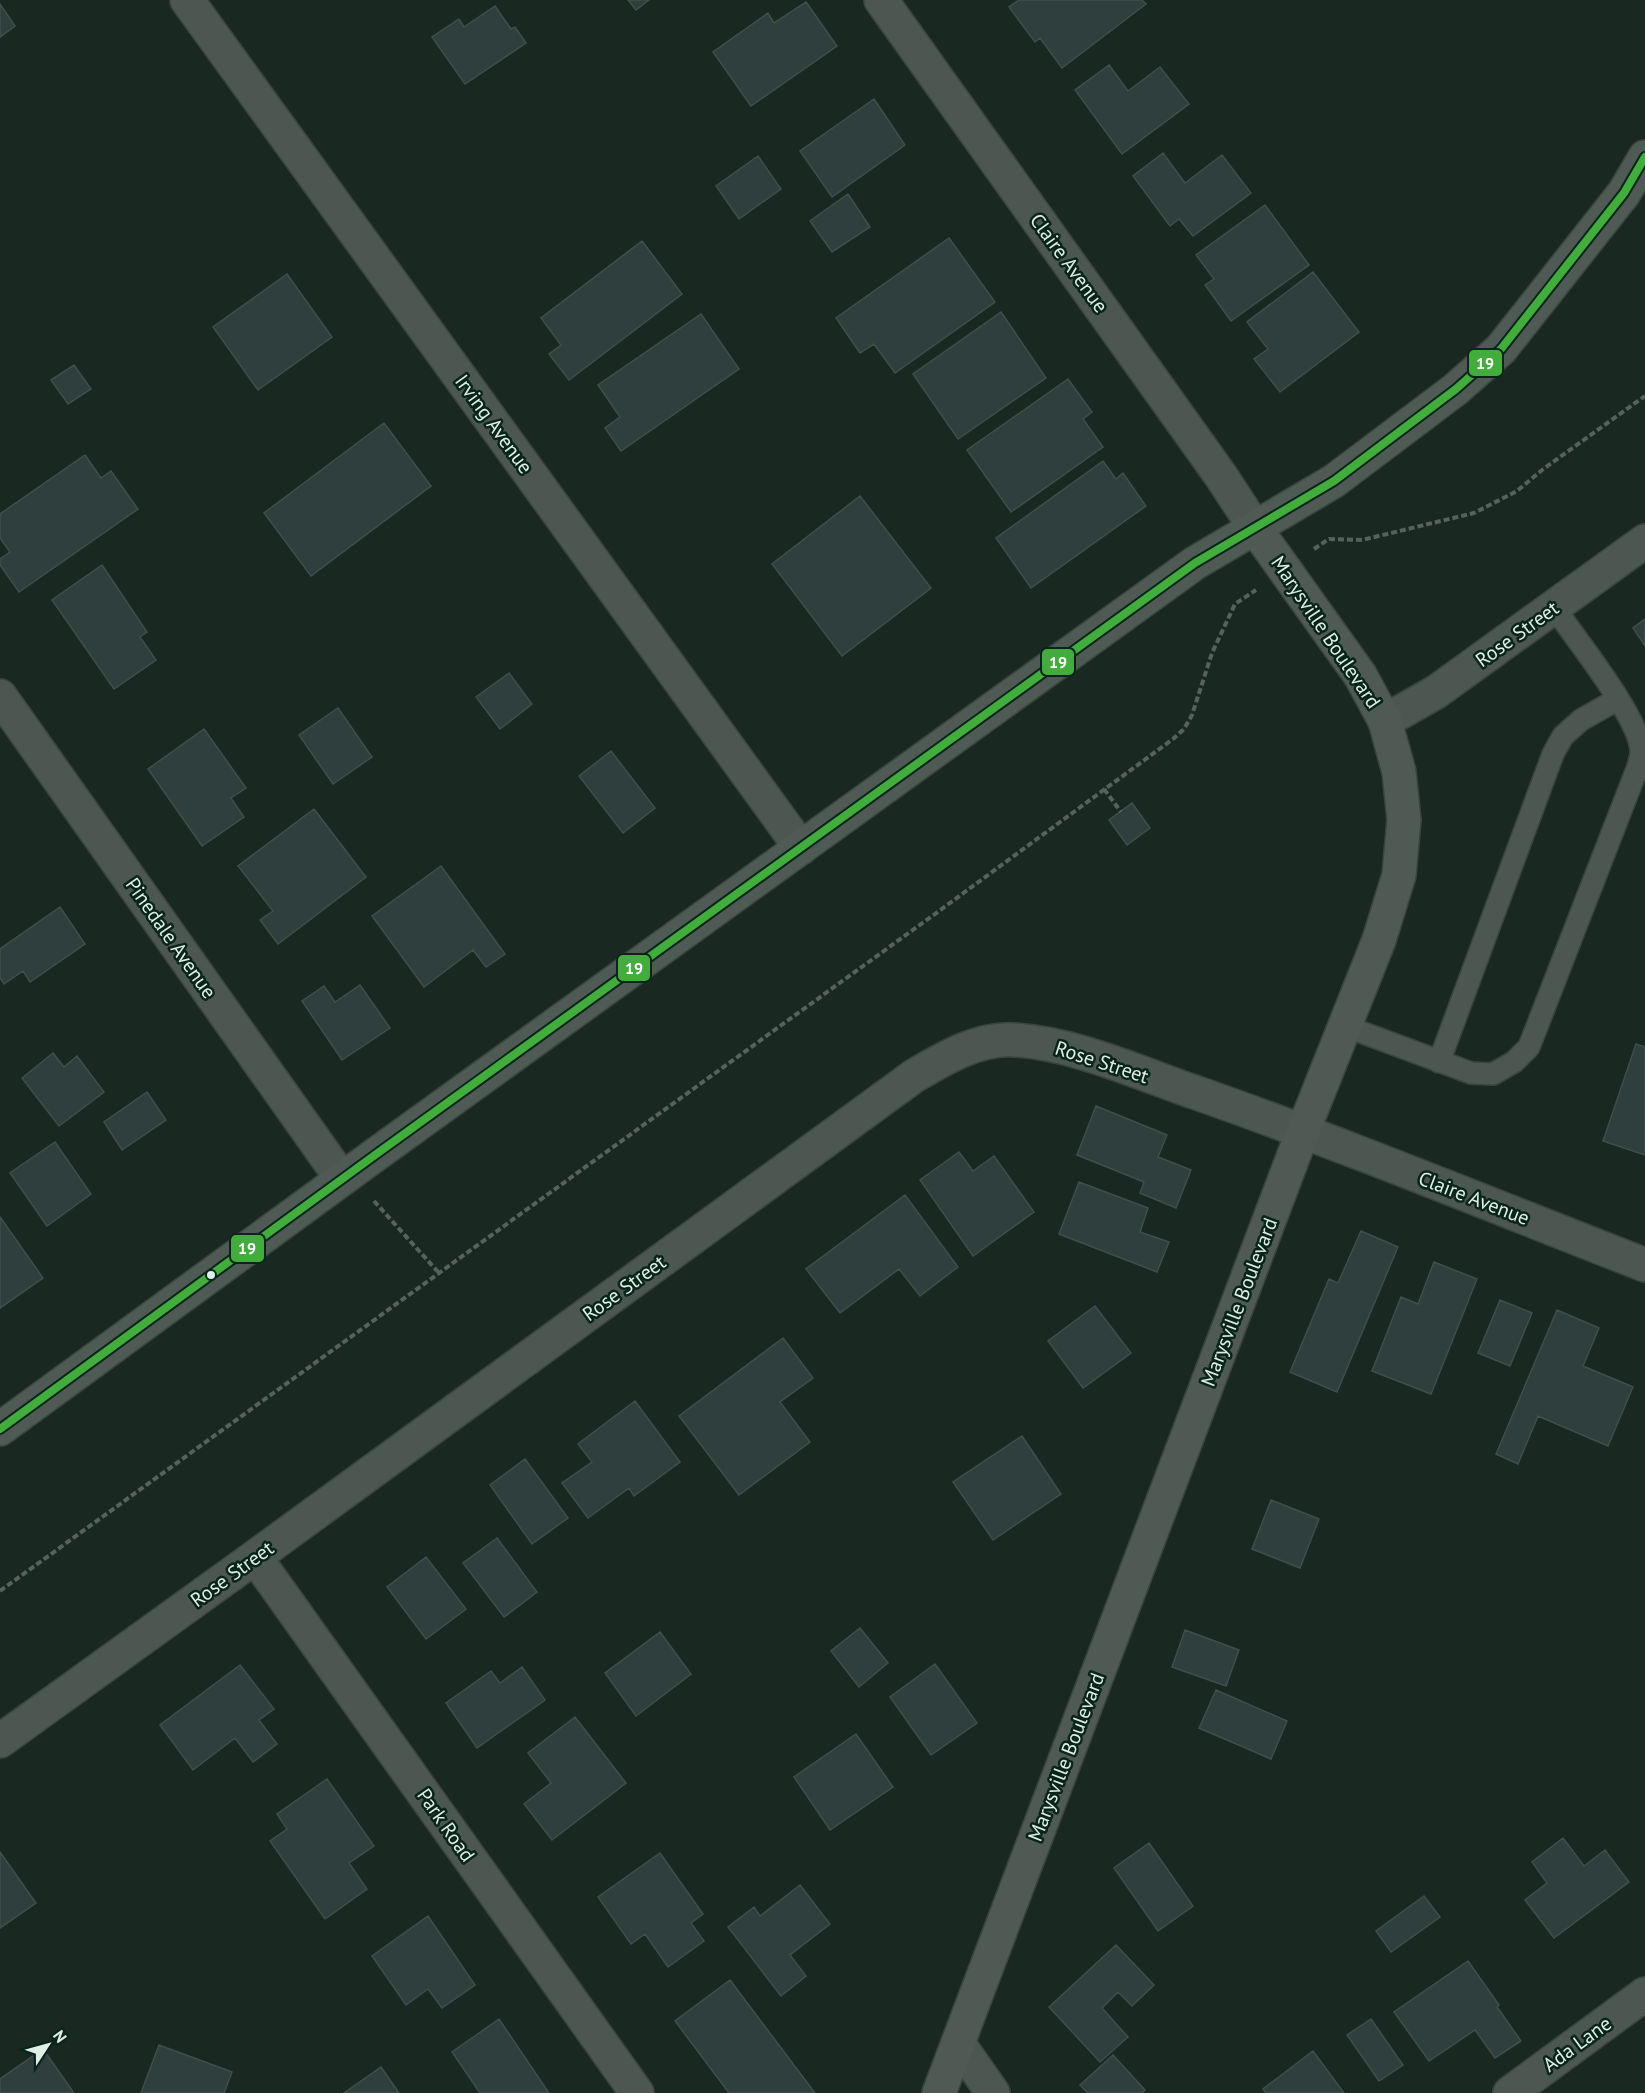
<svg xmlns="http://www.w3.org/2000/svg" width="1645" height="2093" font-family="'PT Sans',sans-serif">
<style>
.building{fill:#2e3f3d;stroke:#414e4b;stroke-width:1.5}
.lines{fill:none;stroke-linecap:round;stroke-linejoin:round}
.service-casing{stroke:#39443f;stroke-width:24}
.minor-casing{stroke:#39443f;stroke-width:36}
.secondary-casing{stroke:#39443f;stroke-width:36}
.path{stroke:#57615d;stroke-width:4;stroke-dasharray:6 3;stroke-linecap:butt}
.service{stroke:#4c5752;stroke-width:21}
.minor{stroke:#4c5752;stroke-width:33}
.secondary{stroke:#505a54;stroke-width:33}
.bus-1-casing{stroke:#09241a;stroke-width:12}
.bus-1{stroke:#42ac3d;stroke-width:8}
.bus-dot{fill:#dfeee6;stroke:#09241a;stroke-width:2}
.labels{text-anchor:middle;dominant-baseline:central;stroke-width:5;stroke-linejoin:round;paint-order:stroke}
.street-label{font-size:20px;fill:#dfeee6;stroke:#09241a}
.line-badge{stroke:#09241a;stroke-width:2}
.badge-label{font-size:16px;text-anchor:middle;font-weight:bold;fill:#fff}
</style>
<rect width="100%" height="100%" fill="#1a2822"/>
<!-- building -->
<path class="building" d="M628 0H649L636 10Z
M1019 0H1142L1146 4 1062 68 1040 38 1035 42 1009 7Z
M806 2 837 46 751 106 713 52 768 13 774 23Z
M0 4 15 26 0 37Z
M495 6 511 29 515 27 526 43 465 84 432 37 459 19 464 27Z
M1109 65 1128 91 1160 67 1189 104 1122 154 1075 90Z
M874 99 905 145 832 197 800 151Z
M1163 153 1185 183 1222 155 1251 193 1193 236 1179 219 1170 226 1133 176Z
M758 156 781 189 739 219 716 186Z
M848 194 870 227 832 252 810 221Z
M1265 205 1309 265 1231 321 1205 285 1214 279 1196 255Z
M949 238 995 302 895 373 874 344 860 353 836 318Z
M642 241 682 294 569 380 549 354 561 345 541 318Z
M1313 272 1359 332 1280 392 1254 359 1268 349 1247 322Z
M287 274 332 337 258 390 213 327Z
M1001 312 1046 378 958 439 913 374Z
M701 314 739 369 621 451 605 428 620 417 598 385Z
M74 365 91 389 68 404 51 380Z
M1068 379 1092 412 1083 419 1103 447 1011 512 967 450Z
M384 423 431 486 311 576 264 513Z
M85 455 101 478 111 471 138 509 19 592 0 565V559L10 552 0 538V514Z
M1103 461 1116 479 1123 473 1146 506 1031 588 996 538Z
M860 496 931 588 842 656 772 564Z
M102 565 147 632 140 637 156 660 114 689 52 600Z
M1645 619V646L1633 628Z
M509 673 532 704 500 729 476 697Z
M338 708 372 757 333 784 299 735Z
M204 729 246 788 231 798 244 817 202 846 148 769Z
M611 751 655 808 623 833 579 776Z
M1132 803 1150 828 1127 845 1109 820Z
M314 809 366 877 278 944 260 920 273 911 238 866Z
M441 866 505 954 486 967 473 950 424 987 372 916Z
M60 907 85 944 30 982 23 971 4 984 0 978V949Z
M360 985 390 1028 342 1060 302 1001 324 986 335 1002Z
M1636 1044 1645 1047V1155L1603 1141Z
M53 1053 64 1067 77 1056 104 1092 59 1126 22 1078Z
M147 1092 166 1120 122 1150 104 1122Z
M1096 1106 1167 1135 1158 1157 1191 1170 1176 1208 1140 1193 1144 1182 1077 1155Z
M55 1142 91 1194 47 1226 10 1173Z
M959 1152 973 1171 994 1156 1034 1212 973 1256 920 1180Z
M1079 1182 1148 1208 1140 1232 1169 1242 1157 1272 1059 1234Z
M905 1195 958 1267 920 1296 899 1269 840 1313 806 1269Z
M0 1217 43 1278 0 1308Z
M1361 1231 1398 1247 1337 1392 1290 1372 1329 1279 1338 1283Z
M1434 1262 1477 1279 1431 1394 1372 1371 1401 1297 1418 1304Z
M1500 1300 1532 1313 1510 1366 1478 1353Z
M1095 1306 1131 1353 1083 1388 1048 1341Z
M1557 1310 1599 1328 1583 1366 1633 1387 1608 1446 1538 1416 1518 1464 1496 1454Z
M783 1338 813 1378 780 1402 810 1442 739 1495 679 1416Z
M635 1401 680 1462 634 1496 629 1488 588 1518 562 1483 592 1462 578 1444Z
M1022 1436 1061 1494 993 1540 953 1482Z
M525 1459 568 1518 532 1544 490 1485Z
M1271 1500 1319 1519 1300 1568 1252 1549Z
M497 1538 537 1592 504 1617 463 1563Z
M426 1557 466 1609 426 1639 387 1587Z
M860 1628 888 1663 859 1687 831 1651Z
M1185 1630 1239 1650 1226 1686 1172 1667Z
M660 1632 691 1674 636 1716 605 1673Z
M935 1664 977 1723 931 1755 890 1697Z
M240 1665 274 1709 259 1720 277 1744 253 1762 235 1738 193 1770 160 1725Z
M522 1667 545 1700 477 1748 446 1703 491 1671 500 1683Z
M1216 1690 1287 1721 1271 1759 1199 1728Z
M575 1717 626 1783 552 1840 524 1804 551 1783 528 1753Z
M856 1734 893 1787 830 1830 794 1777Z
M327 1779 374 1846 349 1863 367 1889 325 1919 270 1841 287 1829 277 1814Z
M1563 1838 1584 1866 1605 1850 1629 1882 1554 1938 1525 1900 1547 1883 1532 1862Z
M1149 1843 1193 1906 1158 1931 1114 1868Z
M0 1852 36 1903 0 1928Z
M660 1853 703 1914 691 1923 704 1941 668 1967 645 1934 631 1944 598 1897Z
M800 1885 830 1924 790 1955 806 1976 781 1996 728 1927 754 1907 760 1916Z
M1424 1896 1440 1917 1391 1952 1376 1931Z
M428 1916 475 1985 442 2008 428 1989 406 2005 372 1956Z
M1116 1945 1154 1985 1132 2006 1118 1992 1102 2008 1128 2037 1100 2062 1049 2007Z
M1468 1961 1499 2005 1497 2007 1521 2041 1495 2058 1475 2030 1429 2061 1394 2012Z
M730 1980 815 2093H729L675 2021Z
M499 2019 549 2093H480L452 2052Z
M1371 2019 1403 2065 1379 2081 1347 2035Z
M159 2045 232 2072 224 2093H141Z
M43 2049 74 2093H0V2079Z
M1313 2051 1344 2093H1266L1263 2089Z
M1113 2055 1145 2090 1142 2093H1088L1080 2085Z
M381 2067 399 2093H344Z"/>
<g class="lines">
<defs>
<path id="service" d="M1345 1026 1471 1073 1493 1074 1514 1062 1529 1047 1637 769C1639 763 1641 756 1641 751 1640 718 1574 637 1554 607
M1439 1062 1553 754 1563 736 1581 720 1618 699"/>
<path id="minor" d="M187 0 801 848
M881 0 1221 476 1255 528
M0 696 342 1179
M1385 721 1436 692 1645 541
M255 1557 637 2093
M0 1741 255 1557 914 1076C943 1059 979 1037 1015 1040 1077 1044 1138 1073 1197 1093 1348 1146 1496 1207 1645 1265
M958 2043 993 2093
M1510 2093 1645 1994"/>
<path id="secondary" d="M0 1429 375 1155 1195 563 1334 481 1456 389 1501 349 1624 193 1645 157
M939 2093 1303 1131 1379 940 1399 875 1404 820 1399 772 1385 721 1360 675 1255 528"/>
</defs>
<!-- service casing -->
<use href="#service" class="service-casing"/>
<!-- minor casing -->
<use href="#minor" class="minor-casing"/>
<!-- secondary casing -->
<use href="#secondary" class="secondary-casing"/>
<!-- path -->
<path class="path" d="M1314 549 1329 539 1362 540 1474 513 1517 491 1542 470 1645 396
M1104 789 1121 812
M374 1201 439 1273
M0 1591 939 911 1173 739 1184 729 1192 715 1212 653 1235 604 1256 590"/>
<!-- service -->
<use href="#service" class="service"/>
<!-- minor -->
<use href="#minor" class="minor"/>
<!-- secondary -->
<use href="#secondary" class="secondary"/>
<defs>
<path id="bus-1" d="M0 1429 375 1155 1195 563 1334 481 1456 389 1501 349 1624 193 1645 157"/>
</defs>
<!-- bus-1 casing -->
<use href="#bus-1" class="bus-1-casing"/>
<!-- bus-1 -->
<use href="#bus-1" class="bus-1"/>
</g>
<!-- markers -->
<circle class="bus-dot" cx="211" cy="1275" r="5"/>
<g class="labels">
<!-- street labels -->
<g class="street-label">
<text transform="translate(1069 263) rotate(54)">Claire Avenue</text>
<text transform="translate(494 424) rotate(54)">Irving Avenue</text>
<text transform="translate(1326 632) rotate(56)">Marysville Boulevard</text>
<text transform="translate(1517 634) rotate(-36)">Rose Street</text>
<text transform="translate(171 938) rotate(55)">Pinedale Avenue</text>
<text transform="translate(1102 1062) rotate(18)">Rose Street</text>
<text transform="translate(1474 1198) rotate(21)">Claire Avenue</text>
<text transform="translate(624 1288) rotate(-36)">Rose Street</text>
<text transform="translate(1239 1302) rotate(-69)">Marysville Boulevard</text>
<text transform="translate(232 1574) rotate(-36)">Rose Street</text>
<text transform="translate(1066 1757) rotate(-69)">Marysville Boulevard</text>
<text transform="translate(446 1825) rotate(55)">Park Road</text>
<text transform="translate(1577 2044) rotate(-36)">Ada Lane</text>
</g>
</g>
<g class="line-badge">
<rect x="1468" y="349" width="35" height="28" rx="6" fill="#42ac3d"/>
<rect x="1041" y="648" width="34" height="28" rx="6" fill="#42ac3d"/>
<rect x="617" y="954" width="34" height="28" rx="6" fill="#42ac3d"/>
<rect x="230" y="1234" width="35" height="29" rx="6" fill="#42ac3d"/>
</g>
<g class="badge-label">
<text x="1485" y="369">19</text>
<text x="1058" y="668">19</text>
<text x="634" y="974">19</text>
<text x="247" y="1254">19</text>
</g>
<!-- north arrow -->
<g transform="translate(48 2045) rotate(54)" stroke="#09241a" stroke-width="4.5" paint-order="stroke">
<path d="M0-4.5L10 22L0 15L-10 22Z" fill="#dfeee6"/>
<text y="-9" font-size="16" font-weight="bold" text-anchor="middle" fill="#dfeee6">N</text>
</g>
</svg>
